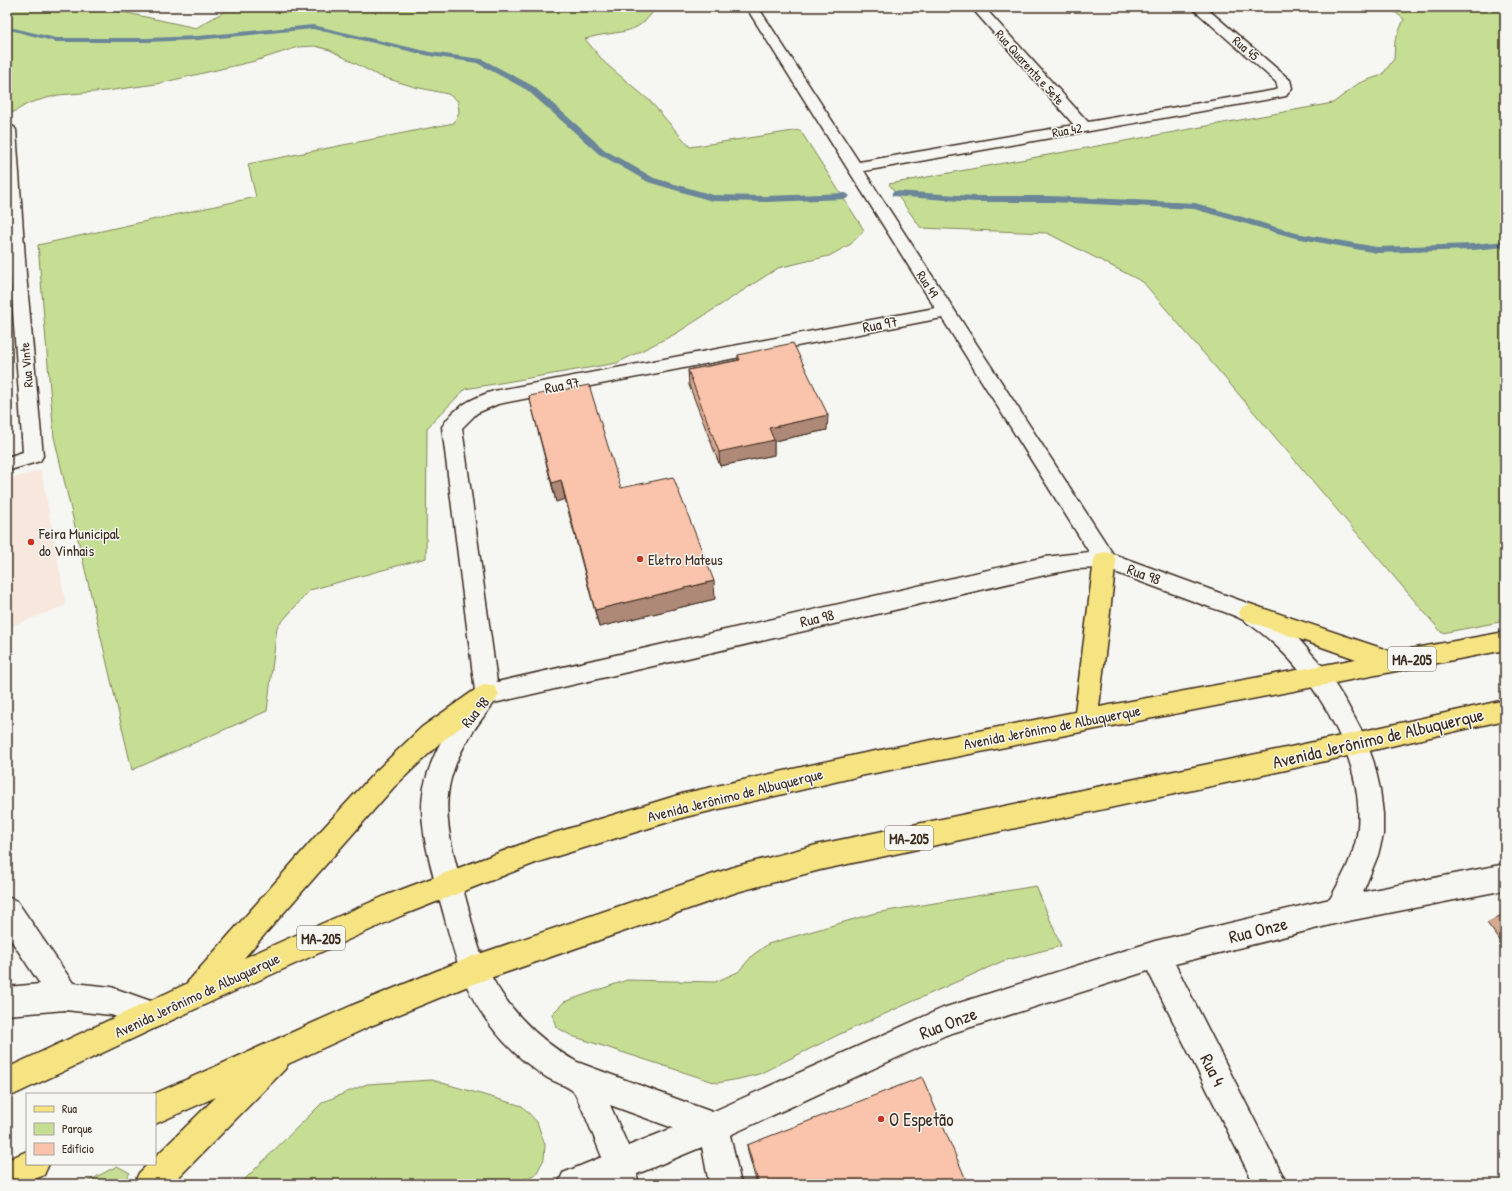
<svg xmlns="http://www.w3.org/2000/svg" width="1512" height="1191" font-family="'Patrick Hand',sans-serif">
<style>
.built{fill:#f7e7dd}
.green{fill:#c6de94;stroke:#808459}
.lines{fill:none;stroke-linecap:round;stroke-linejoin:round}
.stream{fill:#6b8698;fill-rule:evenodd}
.minor-casing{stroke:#3b2a1e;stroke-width:3}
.major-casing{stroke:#3b2a1e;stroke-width:3}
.minor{fill:#f6f6f2;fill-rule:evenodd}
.major{fill:#f6e381;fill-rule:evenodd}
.wall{fill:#d6a993;stroke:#3b2a1e}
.shaded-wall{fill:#ae8978;stroke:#3b2a1e}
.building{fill:#f9c4ab;stroke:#3b2a1e}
.poi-dot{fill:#c8321e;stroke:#f6f6f2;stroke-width:1.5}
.labels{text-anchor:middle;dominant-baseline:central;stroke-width:3;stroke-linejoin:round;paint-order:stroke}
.far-street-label{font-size:13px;fill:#3b2a1e;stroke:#f6f6f2}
.shield{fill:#f6f6f2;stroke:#73675e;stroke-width:1}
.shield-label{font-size:14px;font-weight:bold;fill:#3b2a1e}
.street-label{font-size:15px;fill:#3b2a1e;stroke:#f6f6f2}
.poi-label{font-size:15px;fill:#3b2a1e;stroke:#f6f6f2;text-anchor:start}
.near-street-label{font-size:18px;fill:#3b2a1e;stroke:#f6f6f2}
.near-poi-label{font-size:18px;fill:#3b2a1e;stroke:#f6f6f2;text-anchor:start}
</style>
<rect width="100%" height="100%" fill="#f6f6f2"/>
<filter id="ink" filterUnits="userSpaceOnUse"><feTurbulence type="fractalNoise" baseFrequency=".025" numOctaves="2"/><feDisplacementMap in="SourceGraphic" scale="8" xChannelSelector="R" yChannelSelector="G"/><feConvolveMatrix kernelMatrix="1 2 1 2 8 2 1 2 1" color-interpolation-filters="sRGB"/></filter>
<g filter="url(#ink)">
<!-- built -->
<path class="built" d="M41 470 66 605 7 628V480Z"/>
<!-- green -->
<path class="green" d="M7 7H100L196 28 232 7H568L572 10 597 7H656C637 39 615 29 585 39L605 63 650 101 690 147 800 130 864 230 851 244 829 256 778 268 677 333 617 363 465 389 427 428 426 558 310 590 277 627 267 711 132 770 54 437 38 245 256 197 248 164 454 123 459 112 458 101 448 94 415 87 379 76 330 50 315 46 298 47 255 61 156 84 106 91 58 95 29 103 7 116Z
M1377 7H1505V621L1442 633 1143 282 1047 233 921 228 889 184 1333 103 1359 83 1382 75 1394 59 1395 41 1404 19 1392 10Z
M1036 886 1061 946 1003 961 840 1034 759 1074 739 1079 717 1083 572 1036 556 1027 552 1014 564 1002 627 980 715 982 738 972 753 955 768 944 875 913Z
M432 1080 522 1106 537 1122 545 1145 544 1159 536 1174 513 1184H240L323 1102 367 1084Z
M117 1166 130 1173 122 1184H83Z"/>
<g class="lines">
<!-- stream -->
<path class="stream" d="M313 25 430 52 482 59 533 86 605 150 654 178 713 195 766 196 846 193 850 196 846 199 766 202 712 201 648 182 599 154 527 90 477 63 430 56 313 29 198 40 147 42H56L10 30 14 28 56 38H147L198 36Z
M895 191 974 196H1051L1195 203 1296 233 1377 247 1473 244 1505 241V247L1473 250 1377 253 1295 238 1194 209 1051 202H974L892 196V192Z"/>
<defs>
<path id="minor" d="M746 7H758L859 162 1074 125 971 7H984L1088 122 1276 90 1278 88 1276 82 1191 7H1205L1290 80 1292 88 1286 96 1281 97 864 171 1113 554 1258 607 1295 635 1326 670 1346 702 1364 735 1374 763 1380 789 1383 814V835L1378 855 1363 892 1505 864V890L1338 923 1175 964 1287 1184H1254L1148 971 946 1035 730 1135 741 1184H709L702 1147 637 1174 638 1184H558L563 1173 602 1157C598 1147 577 1094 573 1091 566 1085 554 1082 546 1077 526 1064 508 1048 494 1030 460 988 453 947 439 897 430 863 417 823 424 787 432 751 452 720 475 691L442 427C454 407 472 398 494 391L935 308ZM942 318 1089 552 1045 557 497 682 462 428 477 413 498 404ZM1104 568C1136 580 1169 592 1201 604 1214 609 1231 613 1243 620 1307 659 1369 759 1357 835 1353 858 1341 879 1330 899L1155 941 943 1008 712 1112 577 1062C536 1039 501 1003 483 959 474 936 470 912 463 889 454 857 443 821 449 787 455 755 474 728 494 703L1045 575 1075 569ZM610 1105 673 1128 628 1146Z
M7 126 14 127 16 130 26 274 43 456 40 461 7 471V457L23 452 7 227Z
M7 897 17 901 73 983 111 987 162 1005 166 1015 162 1025 152 1029 111 1015 65 1010 7 1015V987L40 984 7 934Z"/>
<path id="major" d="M1105 552 1113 554 1116 560 1099 707 1356 659 1242 619 1239 613 1242 607 1250 604 1393 652 1505 632V650L1086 731 860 776 685 817 538 862 403 915 204 1005 7 1098V1068L186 984 315 837 376 771 422 727 479 687 487 684 495 687 499 694 495 701 440 743 394 787 244 958 387 895 538 838 685 793 860 754 1075 712 1094 560 1097 554Z
M1505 700V720L1286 770 820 870 737 892 473 984 373 1025 288 1064 285 1069 172 1184H134L139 1173 148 1164H155V1157L216 1097 155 1124 154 1094 353 1005 473 956 737 866 820 844 1286 748Z
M27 1151V1164H49L44 1175 25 1184H7V1160Z"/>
</defs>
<!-- minor casing -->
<use href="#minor" class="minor-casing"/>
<!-- major casing -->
<use href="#major" class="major-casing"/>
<!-- minor -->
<use href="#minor" class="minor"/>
<!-- major -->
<use href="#major" class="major"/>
</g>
<!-- wall -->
<path class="wall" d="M738 355 827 430 774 441V455L720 466 689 385 688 370 738 360Z
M529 396 621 488 715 599 599 627 565 499 556 502Z
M1505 913V947L1487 923Z
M747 1145 963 1184H757L748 1152Z"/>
<!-- shaded-wall -->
<path class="shaded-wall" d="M828 415 827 430 774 441V455L720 466 719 452 769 428Z
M561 480 565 499 556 502 552 483Z
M714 581 715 599 599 627 595 610Z
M7 754 8 764H7Z"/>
<!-- building -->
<path class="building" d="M793 343 828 415 769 428 774 440 719 452 688 370 740 360 738 355Z
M589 385 621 488 673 477 714 581 595 610 561 480 552 483 529 396Z
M922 1077 967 1182 960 1184H759L747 1145Z"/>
</g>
<!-- markers -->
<g class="poi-dot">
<circle cx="31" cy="542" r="4"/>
<circle cx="640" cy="559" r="4"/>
<circle cx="881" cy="1119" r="4"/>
</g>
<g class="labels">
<!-- far-street labels -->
<g class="far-street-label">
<text transform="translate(1246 48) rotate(40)">Rua 45</text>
<text transform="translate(1030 67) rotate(48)">Rua Quarenta e Sete</text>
<text transform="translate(1067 130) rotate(-10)">Rua 42</text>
<text transform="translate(928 284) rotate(57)">Rua 49</text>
<text transform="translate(26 365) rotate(-95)">Rua Vinte</text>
</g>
<!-- shield labels -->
<g class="shield">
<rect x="1388" y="647" width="48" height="24" rx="3"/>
<rect x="885" y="826" width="48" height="24" rx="3"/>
<rect x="297" y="926" width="48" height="24" rx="3"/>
</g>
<g class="shield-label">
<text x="1412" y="659">MA-205</text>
<text x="909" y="838">MA-205</text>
<text x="321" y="938">MA-205</text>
</g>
<!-- street labels -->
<g class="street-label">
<text transform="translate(880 324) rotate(-11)">Rua 97</text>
<text transform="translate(562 385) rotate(-11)">Rua 97</text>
<text transform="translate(1144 574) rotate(20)">Rua 98</text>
<text transform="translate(817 618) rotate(-13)">Rua 98</text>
<text transform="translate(475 712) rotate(-51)">Rua 98</text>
<text transform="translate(1052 727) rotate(-11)">Avenida Jerônimo de Albuquerque</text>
<text transform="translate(735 795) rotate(-14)">Avenida Jerônimo de Albuquerque</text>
<text transform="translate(197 995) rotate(-25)">Avenida Jerônimo de Albuquerque</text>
</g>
<!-- poi labels -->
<g class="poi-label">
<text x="39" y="533">Feira Municipal<tspan x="39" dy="17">do Vinhais</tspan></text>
<text x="648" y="559">Eletro Mateus</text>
</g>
<!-- near-street labels -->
<g class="near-street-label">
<text transform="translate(1378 738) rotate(-13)">Avenida Jerônimo de Albuquerque</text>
<text transform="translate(1258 930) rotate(-14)">Rua Onze</text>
<text transform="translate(948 1023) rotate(-21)">Rua Onze</text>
<text transform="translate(1213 1070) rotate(63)">Rua 4</text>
</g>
<!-- near-poi labels -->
<g class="near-poi-label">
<text x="889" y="1119">O Espetão</text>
</g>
</g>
<!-- margin -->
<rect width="1512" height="1191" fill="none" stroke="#f6f6f2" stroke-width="24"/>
<rect x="12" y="12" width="1488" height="1167" fill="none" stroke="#3b2a1e" stroke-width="1.5" filter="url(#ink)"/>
<!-- legend -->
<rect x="26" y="1093" width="130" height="72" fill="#f6f6f2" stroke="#aba49d"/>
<rect x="34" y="1106" width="20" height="6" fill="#f6e381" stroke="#aba49d"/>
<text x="62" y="1113" font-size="12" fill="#3b2a1e">Rua</text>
<rect x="34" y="1123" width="20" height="12" fill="#c6de94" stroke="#aba49d"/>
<text x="62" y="1133" font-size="12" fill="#3b2a1e">Parque</text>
<rect x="34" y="1143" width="20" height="12" fill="#f9c4ab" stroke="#aba49d"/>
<text x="62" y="1153" font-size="12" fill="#3b2a1e">Edifício</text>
</svg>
